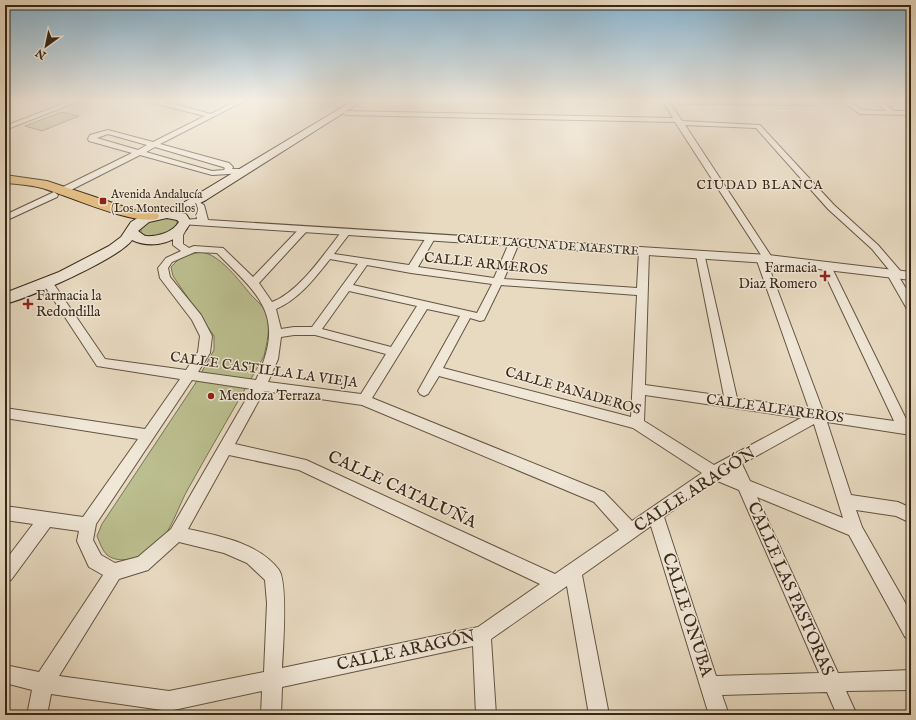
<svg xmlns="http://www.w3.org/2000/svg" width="916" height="720" font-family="'IM FELL English',serif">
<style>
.green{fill:#bbbe8f;stroke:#797354}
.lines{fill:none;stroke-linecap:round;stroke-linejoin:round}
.minor-casing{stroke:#635443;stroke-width:2}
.tertiary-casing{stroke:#635443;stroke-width:2}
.secondary-casing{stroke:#372819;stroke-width:2}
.primary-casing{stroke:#372819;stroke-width:2}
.minor{fill:#f0e7d7;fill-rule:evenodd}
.tertiary{fill:#f0e7d7;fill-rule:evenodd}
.secondary{fill:#f0e7d7;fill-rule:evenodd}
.primary{fill:#e4bd80;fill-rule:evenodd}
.poi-dot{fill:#8f2418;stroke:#f0e7d7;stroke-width:1.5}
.labels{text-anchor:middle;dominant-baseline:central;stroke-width:3;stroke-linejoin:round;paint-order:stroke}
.far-poi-label{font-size:12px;fill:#372819;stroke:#f0e7d7;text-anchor:start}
.far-street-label{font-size:12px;fill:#372819;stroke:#f0e7d7}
.far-neighbourhood-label{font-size:13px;letter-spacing:1px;fill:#372819;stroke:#f0e7d7}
.street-label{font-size:14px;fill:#372819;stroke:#f0e7d7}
.poi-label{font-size:14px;fill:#372819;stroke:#f0e7d7;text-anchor:start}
.near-street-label{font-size:17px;fill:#372819;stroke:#f0e7d7}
</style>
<rect width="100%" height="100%" fill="#e8dac1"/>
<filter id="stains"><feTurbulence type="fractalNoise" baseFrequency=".005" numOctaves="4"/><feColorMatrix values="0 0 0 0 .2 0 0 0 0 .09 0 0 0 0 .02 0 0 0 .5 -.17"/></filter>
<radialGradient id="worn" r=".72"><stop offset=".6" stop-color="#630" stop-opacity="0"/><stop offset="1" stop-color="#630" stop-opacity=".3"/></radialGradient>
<!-- green -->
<path class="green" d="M675 100H810L817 106 678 104Z
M62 112 79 116 42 131 25 126Z
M165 217 177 220V226C168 233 153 241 141 233V227L148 221Z
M199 252C219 252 240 282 252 296 257 301 264 307 266 313 271 327 267 343 264 356 239 400 213 444 188 489 180 503 173 525 163 538 152 552 124 568 107 555 102 550 100 543 97 536L102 524 195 384 214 350V336L173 276 171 267 181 257Z"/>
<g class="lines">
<defs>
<path id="minor" d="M73 100H82L5 130V126Z
M140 100H159L211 114 238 100H246L160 144 229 163 233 167 232 169H245L249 171 245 173 212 175 140 155 65 193H59L58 191 59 189 132 153 89 141 88 139 90 135 108 130 153 142 205 116ZM108 134 147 145 138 150 97 138ZM155 147 223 167 225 168 224 170 212 171 146 152Z
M662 100H668L682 121 760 125 834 205 878 245 903 274 899 277 911 297V310L907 309 887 274 890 271 872 249 828 209 756 128 685 125 773 259 771 261 767 262 823 411 894 421 821 266 826 263 831 266 908 423H911V435L827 422 851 495 898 502 911 508V523L896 516 856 510 862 527 911 613V640L905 637 849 535 757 497 838 673 911 670V690L846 691 857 715H837L827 692 722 695 729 715H709L651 526 582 575 609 715H589L567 586 491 639 496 715H476L473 646 282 687 281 715H261L262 691 169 711 51 694 47 715H27L32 690 5 683V665L39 672 103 575 89 567 77 541 79 531 50 527 11 580 5 582V561L33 524 5 520V506L83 517 138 439 5 418V408L145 429 180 379 97 366 42 282 43 280H51L105 359 186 370 198 352 200 336 192 320 160 278 158 268 166 258 181 251 173 245V235L179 226H185L187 228 183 235V244L189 248 194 246 223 248 253 277 300 228H306L308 230 306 232 259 283 272 302C299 292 324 254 342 231L345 230 350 233 334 254 409 265 427 236 430 235 435 238 418 267 494 278 509 243 514 240 519 243 504 279 637 288 639 251 641 249H647L649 251 645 385 724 396 696 255 701 252 704 253 737 398 809 409 756 258 761 255 675 122 346 115 343 113 346 111 673 118ZM195 252 217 253C261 297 286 316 256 380L198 372 210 353 212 336 201 315 170 277 168 268 172 262ZM330 259 358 264 312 327H294L281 329 276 309C299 299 314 279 330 259ZM367 265 411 273 492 284 477 313 353 285ZM501 285 637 295 631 417 443 368 470 318 480 321 484 320ZM349 291 417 306 391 347 322 329ZM427 309 460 316 418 391 420 394 424 396 428 394 439 376 633 428 702 473 632 521 604 492 372 398ZM294 335H315L386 354 361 394 268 382 278 359 281 337ZM192 380 252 389 171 529 138 557 115 563 101 555 93 540 96 524ZM264 391 362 405 594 502 619 530 555 574 306 460 235 444ZM645 395 801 418 714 465 644 421ZM814 424 843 518 750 481 742 464ZM229 455 299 470 540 584 478 627 282 668C283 649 288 583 279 570 259 543 219 536 188 529ZM715 480 739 490 819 673 716 676 664 517ZM179 542 224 553 247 563 265 580 267 603 264 672 169 691 59 676 119 579 148 570Z
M841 100H848L862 110 886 111 873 100H880L894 111H911V115L860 114Z
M900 100H907L911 103V108Z
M54 192 58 195 57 197 5 221V215Z"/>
<path id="tertiary" d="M199 202 204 205 208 220 768 255 911 272V280L768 263 181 224 179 222 181 220 197 219 194 205Z"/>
<path id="secondary" d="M354 100H364L206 200 181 213 186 214 191 222C181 242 153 250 132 240 120 258 29 298 5 304V293L59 272 109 246 121 237 131 222 141 216 163 211 183 203ZM167 218 177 220 179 222C172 233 157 237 145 236L138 231 149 222Z"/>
<path id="primary" d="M5 175 47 181 137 211 157 213 159 216 157 219C132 225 69 196 42 188 30 185 17 184 5 183Z"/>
</defs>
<!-- minor casing -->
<use href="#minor" class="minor-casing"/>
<!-- tertiary casing -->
<use href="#tertiary" class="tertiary-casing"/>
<!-- secondary casing -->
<use href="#secondary" class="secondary-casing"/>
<!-- primary casing -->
<use href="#primary" class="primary-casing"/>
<!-- minor -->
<use href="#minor" class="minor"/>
<!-- tertiary -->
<use href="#tertiary" class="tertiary"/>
<!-- secondary -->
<use href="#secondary" class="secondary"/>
<!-- primary -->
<use href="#primary" class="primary"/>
</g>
<!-- sky -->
<linearGradient id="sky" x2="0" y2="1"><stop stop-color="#87b6d4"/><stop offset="0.5" stop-color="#f5eee3"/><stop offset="1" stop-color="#f5eee3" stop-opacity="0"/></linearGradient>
<rect width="916" height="201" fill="url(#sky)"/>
<!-- markers -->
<g class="poi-dot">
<rect x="99" y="197" width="8" height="8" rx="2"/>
<path d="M823 270h4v4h4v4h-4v4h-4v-4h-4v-4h4z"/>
<path d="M26 298h4v4h4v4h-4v4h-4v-4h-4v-4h4z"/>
<circle cx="211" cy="396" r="4"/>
</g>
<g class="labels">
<!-- far-poi labels -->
<g class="far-poi-label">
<text x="111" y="194">Avenida Andalucía<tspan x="111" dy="14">(Los Montecillos)</tspan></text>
</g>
<!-- far-street labels -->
<g class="far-street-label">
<text transform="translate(548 245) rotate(4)">CALLE LAGUNA DE MAESTRE</text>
</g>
<!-- far-neighbourhood labels -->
<g class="far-neighbourhood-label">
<text x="760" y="185">CIUDAD BLANCA</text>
</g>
<!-- street labels -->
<g class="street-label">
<text transform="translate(486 264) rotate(6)">CALLE ARMEROS</text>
<text transform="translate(264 370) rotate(8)">CALLE CASTILLA LA VIEJA</text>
<text transform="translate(573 391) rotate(16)">CALLE PANADEROS</text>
<text transform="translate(775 409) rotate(8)">CALLE ALFAREROS</text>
</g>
<!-- poi labels -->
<g class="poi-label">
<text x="817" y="268" text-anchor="end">Farmacia<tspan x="817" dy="16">Diaz Romero</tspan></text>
<text x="36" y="296">Farmacia la<tspan x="36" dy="16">Redondilla</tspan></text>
<text x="219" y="396">Mendoza Terraza</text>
</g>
<!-- near-street labels -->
<g class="near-street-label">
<text transform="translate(402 490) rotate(25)">CALLE CATALUÑA</text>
<text transform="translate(695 490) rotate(-33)">CALLE ARAGÓN</text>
<text transform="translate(790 589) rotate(66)">CALLE LAS PASTORAS</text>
<text transform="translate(687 615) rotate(72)">CALLE ONUBA</text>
<text transform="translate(406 651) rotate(-12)">CALLE ARAGÓN</text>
</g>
</g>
<!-- margin -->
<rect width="916" height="720" fill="none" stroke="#e8dac1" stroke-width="20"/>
<rect x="6" y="6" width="904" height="708" fill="none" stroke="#372819" stroke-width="2"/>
<rect x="10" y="10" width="896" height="700" fill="none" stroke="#372819"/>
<!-- north arrow -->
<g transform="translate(46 46) rotate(213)" stroke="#f0e7d7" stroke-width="3" paint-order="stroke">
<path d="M0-3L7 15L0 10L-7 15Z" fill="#372819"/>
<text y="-6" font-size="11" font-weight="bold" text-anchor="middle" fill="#372819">N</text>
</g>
<rect width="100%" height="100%" filter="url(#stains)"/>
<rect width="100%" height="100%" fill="url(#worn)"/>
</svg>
